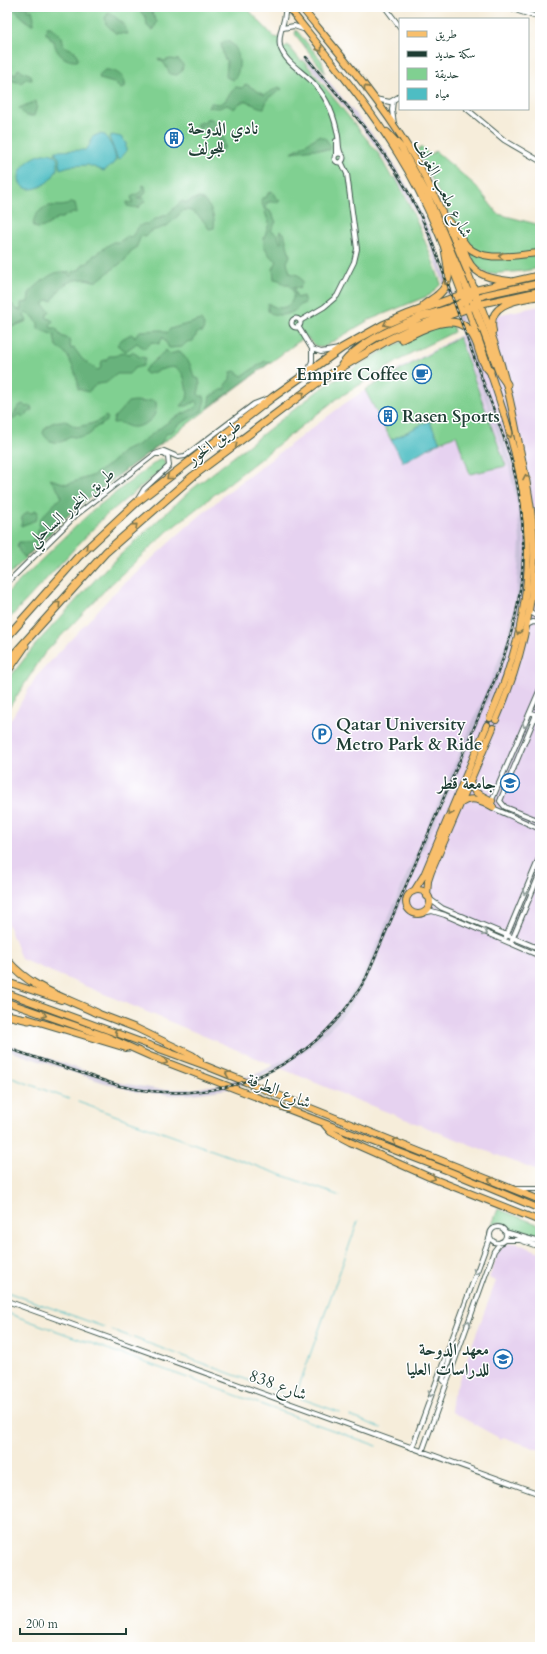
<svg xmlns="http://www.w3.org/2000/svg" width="547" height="1654" font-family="Cardo,Amiri,serif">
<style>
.built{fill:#e6d2f0}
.industrial{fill:#c8bfd8}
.green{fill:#80d091;stroke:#508662}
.forest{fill:#68b27b;stroke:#447858}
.water{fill:#4ebdc3;stroke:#367d7c}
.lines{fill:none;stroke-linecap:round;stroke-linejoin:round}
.stream{stroke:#4ebdc3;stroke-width:1}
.street-casing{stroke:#3f574d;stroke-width:6}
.primary-casing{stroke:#3f574d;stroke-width:8}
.highway-casing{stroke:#3f574d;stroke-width:9}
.street{stroke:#fff;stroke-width:4}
.primary{stroke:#f8bf6c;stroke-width:6}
.highway{stroke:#f8bf6c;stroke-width:7}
.rail-casing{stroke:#1f3d34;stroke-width:2.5}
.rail{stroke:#fff;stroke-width:1;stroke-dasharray:3;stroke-linecap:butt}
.oneway{stroke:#81784d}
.oneway2{stroke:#8f9e9a}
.labels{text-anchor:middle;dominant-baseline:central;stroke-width:3;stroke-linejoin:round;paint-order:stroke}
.poi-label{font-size:17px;font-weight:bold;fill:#1f3d34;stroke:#fff;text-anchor:start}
.street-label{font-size:17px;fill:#1f3d34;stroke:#fff}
</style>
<rect width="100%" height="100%" fill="#fff"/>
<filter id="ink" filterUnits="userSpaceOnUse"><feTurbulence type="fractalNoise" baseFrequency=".025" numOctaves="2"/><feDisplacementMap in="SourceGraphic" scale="8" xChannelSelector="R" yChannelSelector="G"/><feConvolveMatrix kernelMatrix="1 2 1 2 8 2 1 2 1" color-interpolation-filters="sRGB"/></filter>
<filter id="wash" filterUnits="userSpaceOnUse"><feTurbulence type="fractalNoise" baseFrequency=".012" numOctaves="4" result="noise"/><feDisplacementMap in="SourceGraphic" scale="16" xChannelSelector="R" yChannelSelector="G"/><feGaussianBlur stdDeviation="0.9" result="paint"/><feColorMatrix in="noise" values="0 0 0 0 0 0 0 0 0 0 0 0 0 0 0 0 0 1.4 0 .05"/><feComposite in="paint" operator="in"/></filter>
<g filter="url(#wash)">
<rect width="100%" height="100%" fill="#f6edda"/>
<!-- built -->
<path class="built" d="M540 306V1172L354 1099 21 959 7 922V726L36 677 114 593 183 530 228 492 344 404 390 374 496 315Z
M510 1243H516L540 1252V1450L503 1437 501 1439 452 1412 451 1401 496 1281 489 1278 497 1255 496 1254 503 1245Z"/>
<!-- industrial -->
<path class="industrial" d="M308 56 386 151 409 189 431 233 514 466 524 522 525 561 521 599 513 636 500 672 375 962 358 994 348 1009 336 1023 309 1048 279 1069 246 1083 228 1089 192 1094 174 1095 137 1092 102 1082 7 1050V1044L121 1083 156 1089H192L227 1083 261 1072 292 1055 320 1033 343 1006 362 976 370 960 495 670 508 635 516 598 520 542 517 504 509 467 426 235 412 206 389 165 365 132 304 59Z"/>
<!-- green -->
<path class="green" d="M7 7H246L274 37 281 38 283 48 288 45 301 61 303 60 378 153 392 178 395 177C414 212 428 247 441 284L430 295 369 320 324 347C315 349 311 342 306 336L107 484 74 510 7 577Z
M296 30 322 61 325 73 295 34Z
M422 147 430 156 435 151 476 186 498 214 540 225V268L524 271 488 274 476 266 417 150Z
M452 323 454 332 413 352 335 400 168 531 107 588 44 654 7 711V681L36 644 105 569 191 490 319 390 386 349 433 328Z
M459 337 506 466 470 474 456 435 440 442 429 421 391 440 365 390Z
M161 458 165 461V467L104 517 7 621V593L93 510Z
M498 1209 540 1225V1238L510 1231 507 1227 500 1222 492 1225Z"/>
<!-- forest -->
<path class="forest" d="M11 7H29L27 11 32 10 34 18 33 24H30Z
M147 8 151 11 157 22 153 31 147 26 146 17 140 12Z
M109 12 124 24 128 34 115 33 106 24 105 18Z
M47 27H51L62 37 64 46 75 51 78 58 77 61C65 62 55 53 54 41L50 39 49 35 46 34Z
M225 41C241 42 243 72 233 80L226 77 227 61 224 58 221 44Z
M158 58 164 61 170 59 179 60 183 65 182 71 177 75 170 74 164 63 159 60Z
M18 69 31 75 32 80 26 79 21 83 10 80 7 82V70L15 75Z
M105 70C115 69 127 77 125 87L121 89 114 83 100 79 99 75Z
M246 84 264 95 279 87 282 89 268 98 264 108C250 107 247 93 234 109L227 105 219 108 208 107 211 103 219 104 224 102 235 87 242 88Z
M36 101 37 106 34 116H26L19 108Z
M210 118 214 121 213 123C222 128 224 138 225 147L219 154 217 152C224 140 214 127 201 126V129L196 126 198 123 206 122V119Z
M319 136 325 138 331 146 330 150 314 149 292 152Z
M143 185 145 186 146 192 144 195 137 198H144L145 201 138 208 127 206V202L133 203 131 197 141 192Z
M272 191 276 198 280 200 278 203 274 201 266 203 267 210 270 211 276 222 271 230 278 235 280 243 282 242 280 231 284 233 290 256 287 262 290 273 298 275 303 282 299 289 294 287V289L297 298 303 296 305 303 300 305C296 314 276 319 268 311V303C286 317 301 297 289 285H284L279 280 274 279 273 269 277 261 270 256 264 246V238L269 224 261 200 263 197 266 198 268 193Z
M200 198C210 203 216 218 214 228L209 229C204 221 195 209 184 210L167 226 149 232 145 237 141 236 136 248 131 251 125 260 97 281C93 282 89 279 84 279 66 280 61 286 52 301L48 300 44 303V306L50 311 46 317 53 321 50 325 51 328H56L61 336 69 339 71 349 74 348 82 359 97 370 100 369 102 361 106 360 109 356H115L124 352 128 354 133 352 140 357 146 358 143 366 135 368 129 374H117L106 383 97 384 88 392 78 389C80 382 70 359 66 354 63 350 59 349 56 346L54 335 38 329V323L35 320V318L26 313 24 315 27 321 9 328 7 326C7 321 10 308 12 304L16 309 21 310V303L28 302C29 299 28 294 30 292 38 285 54 268 65 273L69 271V275L71 276 73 272 80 269 83 264 88 263 94 255H97L100 251 113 242H119L128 236 131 237C136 232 138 223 147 224L157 218 167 215 182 201 187 203 194 199Z
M71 202 75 203 77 212 67 215 62 218H57C52 222 42 231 34 227 31 218 40 208 49 206 56 205 66 208 71 202Z
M201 320 204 325 203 332H198L193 341 187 342 182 347 169 348 163 337 159 344 152 342 146 348H143L137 343 126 351 117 345 122 339 131 334 135 337 140 331 162 330 167 333 170 329Z
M166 350 170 354 180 351 190 364 194 377 199 379 200 385 198 394 200 396H204L205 400 202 411 178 425 173 431 166 434 160 445 154 448 74 510 25 558 19 551 17 545 19 542H30L37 537 40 519 61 497 60 493 50 479 67 484 92 476 110 464 124 451 139 444 172 419 193 409 198 404 196 401 187 406H181L187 399 188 393C185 387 186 381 183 375 174 359 159 373 146 374L144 372 145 369Z
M265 361 271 362 208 408 210 396 215 394 221 390 226 389 225 385 230 379 231 372 235 371 242 376Z
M152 400 156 402C158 416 149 425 135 427 129 428 125 424 120 423 118 422 116 423 113 423L114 418 128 402 135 401 145 402Z
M23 404 26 407 31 406 32 410 23 417 19 414 13 420 11 418 19 406Z
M106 416 108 418C105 425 100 424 95 428 93 429 93 432 91 433 85 438 76 438 70 436 62 445 49 445 43 433 45 424 57 420 65 421 69 422 72 426 77 427 90 424 95 424 106 416Z
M35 510 38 512 36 520 21 526 22 517 27 512 32 513Z"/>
<!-- water -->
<path class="water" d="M99 134 105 135 113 148 116 159 113 164 104 171 88 165 70 166 60 169 59 158 55 153 56 151 85 150 89 146 92 137Z
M112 135 121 137 126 143V152L120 159 118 160 109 137Z
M49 153 55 155C66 168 45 189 31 189 18 189 16 176 23 167 29 159 39 154 49 153Z
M429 421 440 442 403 462 391 440Z"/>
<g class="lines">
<!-- stream -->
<path class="stream" d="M7 1076 69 1099
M78 1102 340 1196
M7 1292 104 1327
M7 1313 377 1446
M112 1330 283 1393
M294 1396 339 1412
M295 1397 358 1221
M350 1416 382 1428"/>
</g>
</g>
<g filter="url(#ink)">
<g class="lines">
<defs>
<path id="street" d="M285 7C287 21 277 32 280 46 285 64 305 72 316 86 328 100 335 118 338 136 339 142 338 149 341 154
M385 7 400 27
M506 7 540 18
M283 28 294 26 303 29
M375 99 390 102 400 96
M393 101 392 110 394 124
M467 109 504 140 540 161
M336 141V154
M334.5 158a4.5 4.5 0 1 1 9 0a4.5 4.5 0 1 1-9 0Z
M291.5 323a4.5 4.5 0 1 1 9 0a4.5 4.5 0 1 1-9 0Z
M300 321 324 307 337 296 354 262 357 249 347 174 341 161
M298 326 312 349 321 352 339 349
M309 370 312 361V349
M138 499 144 489 169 466 168 457 164 454H157
M7 583 75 516 155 454 164 451 178 457 185 456 254 404 267 399
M529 611 540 618
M527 625 533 622 540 623
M540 689 491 802 495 809 540 829
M530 712 535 714V717L500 801 505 807 540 821
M428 898 442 908 540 949
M423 913 432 911 445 915 540 956
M506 937 540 856
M512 940 540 873
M516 1189H540
M490 1235a8 8 0 1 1 16 0a8 8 0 1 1-16 0Z
M505 1232 540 1242
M504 1240H520L540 1247
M7 1301 540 1494
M446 1383 443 1380 452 1350 451 1339
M412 1448 490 1236
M422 1452 494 1251 501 1242"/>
<path id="primary" d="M288 7C326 55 366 102 398 154 430 205 450 261 471 318 495 385 522 456 527 528 532 593 516 659 490 718
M301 7C338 52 377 97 408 147 429 181 445 218 461 256 474 288 488 321 498 354 508 386 514 417 520 449 528 487 535 523 534 562 532 616 518 670 496 720
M387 132 401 147 427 194 470 296
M446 219C456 228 459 236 467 246 484 264 518 254 540 253
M459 240C463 246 465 253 468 260 476 277 494 279 510 281
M475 290 540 275
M476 299 484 295 540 283
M480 304 540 291
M493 331C486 302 520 300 540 296
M470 783 475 792 492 801
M461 803C472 795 483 801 493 807
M406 902a12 12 0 1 1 24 0a12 12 0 1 1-24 0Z
M414 891 424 875 487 725
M427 896 428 881 431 872 493 728
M7 982 61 1000
M7 993 206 1066 540 1200
M7 1002 105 1036 150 1056 451 1172 540 1209
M94 1012 136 1028 192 1055 200 1061
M26 1018 126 1048
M324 1124 331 1132 350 1142 429 1177 540 1221"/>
<path id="highway" d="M473 303 500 374 507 384
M424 305C429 301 435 298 439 294 455 280 446 264 445 247
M402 339C428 327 463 305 477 344 480 353 483 365 490 371
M342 365C360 341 395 328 421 317 438 311 467 307 475 290
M7 637 78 557 137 502 273 397 342 348 383 325 409 314 475 290
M7 662 106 552 193 476 317 383 344 366 388 340 415 327 480 304
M7 672 25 646
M7 960C31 989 64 997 97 1013
M7 1015 29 1020"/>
</defs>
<!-- street casing -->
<use href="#street" class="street-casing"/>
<!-- primary casing -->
<use href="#primary" class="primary-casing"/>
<!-- highway casing -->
<use href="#highway" class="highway-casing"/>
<!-- street -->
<use href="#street" class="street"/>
<!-- primary -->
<use href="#primary" class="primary"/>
<!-- highway -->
<use href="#highway" class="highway"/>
<defs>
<path id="rail" d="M7 1048 120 1086C223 1109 314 1069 366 978L498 672C524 606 531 536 513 467 505 437 493 408 482 379 464 330 447 282 429 234 399 163 355 115 306 57"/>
</defs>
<!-- rail casing -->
<use href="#rail" class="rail-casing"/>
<!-- rail -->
<use href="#rail" class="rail"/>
</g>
<!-- one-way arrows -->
<defs><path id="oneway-chevron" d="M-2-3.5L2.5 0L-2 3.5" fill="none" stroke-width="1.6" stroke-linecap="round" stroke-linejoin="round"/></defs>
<g class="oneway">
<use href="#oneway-chevron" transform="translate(320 49) rotate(52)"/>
<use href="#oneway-chevron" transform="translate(366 88) rotate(-129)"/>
<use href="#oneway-chevron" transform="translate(501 256) rotate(177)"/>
<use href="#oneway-chevron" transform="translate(446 282) rotate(111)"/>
<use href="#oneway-chevron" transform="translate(386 324) rotate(154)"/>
<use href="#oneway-chevron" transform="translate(302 394) rotate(-37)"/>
<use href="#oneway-chevron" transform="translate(510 435) rotate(76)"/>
<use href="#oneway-chevron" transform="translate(235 444) rotate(-37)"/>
<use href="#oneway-chevron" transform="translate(169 477) rotate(142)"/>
<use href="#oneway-chevron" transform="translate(526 477) rotate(-101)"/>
<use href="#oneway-chevron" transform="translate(135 526) rotate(-42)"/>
<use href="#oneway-chevron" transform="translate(88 548) rotate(136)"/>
<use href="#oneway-chevron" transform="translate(58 604) rotate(-47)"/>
<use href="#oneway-chevron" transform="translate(518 632) rotate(103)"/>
<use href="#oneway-chevron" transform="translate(450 813) rotate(113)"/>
<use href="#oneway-chevron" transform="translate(44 1015) rotate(19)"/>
<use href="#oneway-chevron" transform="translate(117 1032) rotate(-159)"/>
<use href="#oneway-chevron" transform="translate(165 1062) rotate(21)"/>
<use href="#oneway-chevron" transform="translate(228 1074) rotate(-159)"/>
<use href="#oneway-chevron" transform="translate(395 1141) rotate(-158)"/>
<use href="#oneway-chevron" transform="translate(433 1178) rotate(23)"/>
<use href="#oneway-chevron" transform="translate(491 1180) rotate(-158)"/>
</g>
<g class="oneway2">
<use href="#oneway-chevron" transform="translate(525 725) rotate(113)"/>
<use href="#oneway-chevron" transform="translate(525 892) rotate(113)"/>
<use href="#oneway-chevron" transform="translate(485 933) rotate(24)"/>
<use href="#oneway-chevron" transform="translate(476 1272) rotate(111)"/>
<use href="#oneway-chevron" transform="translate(468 1323) rotate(-70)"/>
<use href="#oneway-chevron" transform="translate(431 1394) rotate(109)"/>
</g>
</g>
<!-- icons -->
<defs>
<symbol id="building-ring" viewBox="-11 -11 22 22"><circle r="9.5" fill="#fff" stroke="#1f6fb2" stroke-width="1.5"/><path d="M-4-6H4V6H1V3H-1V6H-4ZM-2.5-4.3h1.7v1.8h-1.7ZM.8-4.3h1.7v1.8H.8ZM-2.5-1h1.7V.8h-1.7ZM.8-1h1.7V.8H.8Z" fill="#1f6fb2"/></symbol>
<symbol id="cafe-ring" viewBox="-11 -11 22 22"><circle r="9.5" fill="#fff" stroke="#1f6fb2" stroke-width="1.5"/><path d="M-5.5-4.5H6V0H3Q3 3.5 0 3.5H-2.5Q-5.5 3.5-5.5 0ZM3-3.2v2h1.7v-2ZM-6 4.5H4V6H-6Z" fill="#1f6fb2"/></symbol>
<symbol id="parking-ring" viewBox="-11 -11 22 22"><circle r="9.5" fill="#fff" stroke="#1f6fb2" stroke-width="1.5"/><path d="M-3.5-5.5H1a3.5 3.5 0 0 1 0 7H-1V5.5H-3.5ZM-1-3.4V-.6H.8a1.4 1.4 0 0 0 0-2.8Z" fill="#1f6fb2"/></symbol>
<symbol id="university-ring" viewBox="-11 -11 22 22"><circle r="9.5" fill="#fff" stroke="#1f6fb2" stroke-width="1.5"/><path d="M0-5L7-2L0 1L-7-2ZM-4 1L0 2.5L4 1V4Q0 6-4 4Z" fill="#1f6fb2"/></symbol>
<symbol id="school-ring" viewBox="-11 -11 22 22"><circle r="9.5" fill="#fff" stroke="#1f6fb2" stroke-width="1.5"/><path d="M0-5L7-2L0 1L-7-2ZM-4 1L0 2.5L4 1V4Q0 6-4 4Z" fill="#1f6fb2"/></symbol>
</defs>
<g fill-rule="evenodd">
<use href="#building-ring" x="163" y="127" width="22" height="22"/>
<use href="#cafe-ring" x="411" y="363" width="22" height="22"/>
<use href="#building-ring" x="377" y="405" width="22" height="22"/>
<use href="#parking-ring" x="311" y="723" width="22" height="22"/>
<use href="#university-ring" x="499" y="772" width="22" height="22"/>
<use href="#school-ring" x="492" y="1348" width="22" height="22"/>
</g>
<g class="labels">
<!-- poi labels -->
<g class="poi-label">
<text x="188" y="128">نادي الدوحة<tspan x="188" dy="20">للجولف</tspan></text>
<text x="408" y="374" text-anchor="end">Empire Coffee</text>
<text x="402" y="416">Rasen Sports</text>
<text x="336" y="724">Qatar University<tspan x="336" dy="20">Metro Park &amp; Ride</tspan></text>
<text x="496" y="783" text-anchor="end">جامعة قطر</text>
<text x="489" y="1349" text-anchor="end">معهد الدوحة<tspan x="489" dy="20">للدراسات العليا</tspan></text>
</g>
<!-- street labels -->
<g class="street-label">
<text transform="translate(443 188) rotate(63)">شارع ملعب الغولف</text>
<text transform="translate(214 442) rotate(-37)">طريق الخور</text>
<text transform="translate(71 507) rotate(-41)">طريق الخور الساحلي</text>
<text transform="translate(279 1091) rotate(22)">شارع الطرفة</text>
<text transform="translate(278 1385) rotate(20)">شارع 838</text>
</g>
</g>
<!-- margin -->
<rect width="547" height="1654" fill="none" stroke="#fff" stroke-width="24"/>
<!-- legend -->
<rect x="399" y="18" width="130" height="92" fill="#ffffff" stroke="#a5b1ae"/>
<rect x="407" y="31" width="20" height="6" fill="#f8bf6c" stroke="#a5b1ae"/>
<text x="435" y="38" font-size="12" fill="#1f3d34">طريق</text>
<rect x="407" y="51" width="20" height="6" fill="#1f3d34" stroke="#a5b1ae"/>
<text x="435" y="58" font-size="12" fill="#1f3d34">سكة حديد</text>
<rect x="407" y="68" width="20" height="12" fill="#80d091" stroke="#a5b1ae"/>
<text x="435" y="78" font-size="12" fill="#1f3d34">حديقة</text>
<rect x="407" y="88" width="20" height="12" fill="#4ebdc3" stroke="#a5b1ae"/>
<text x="435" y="98" font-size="12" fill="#1f3d34">مياه</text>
<!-- scale -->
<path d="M20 1628v6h106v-6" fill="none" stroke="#1f3d34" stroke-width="2"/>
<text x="26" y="1628" font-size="12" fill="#1f3d34" stroke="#ffffff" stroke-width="3" paint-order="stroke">200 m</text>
</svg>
